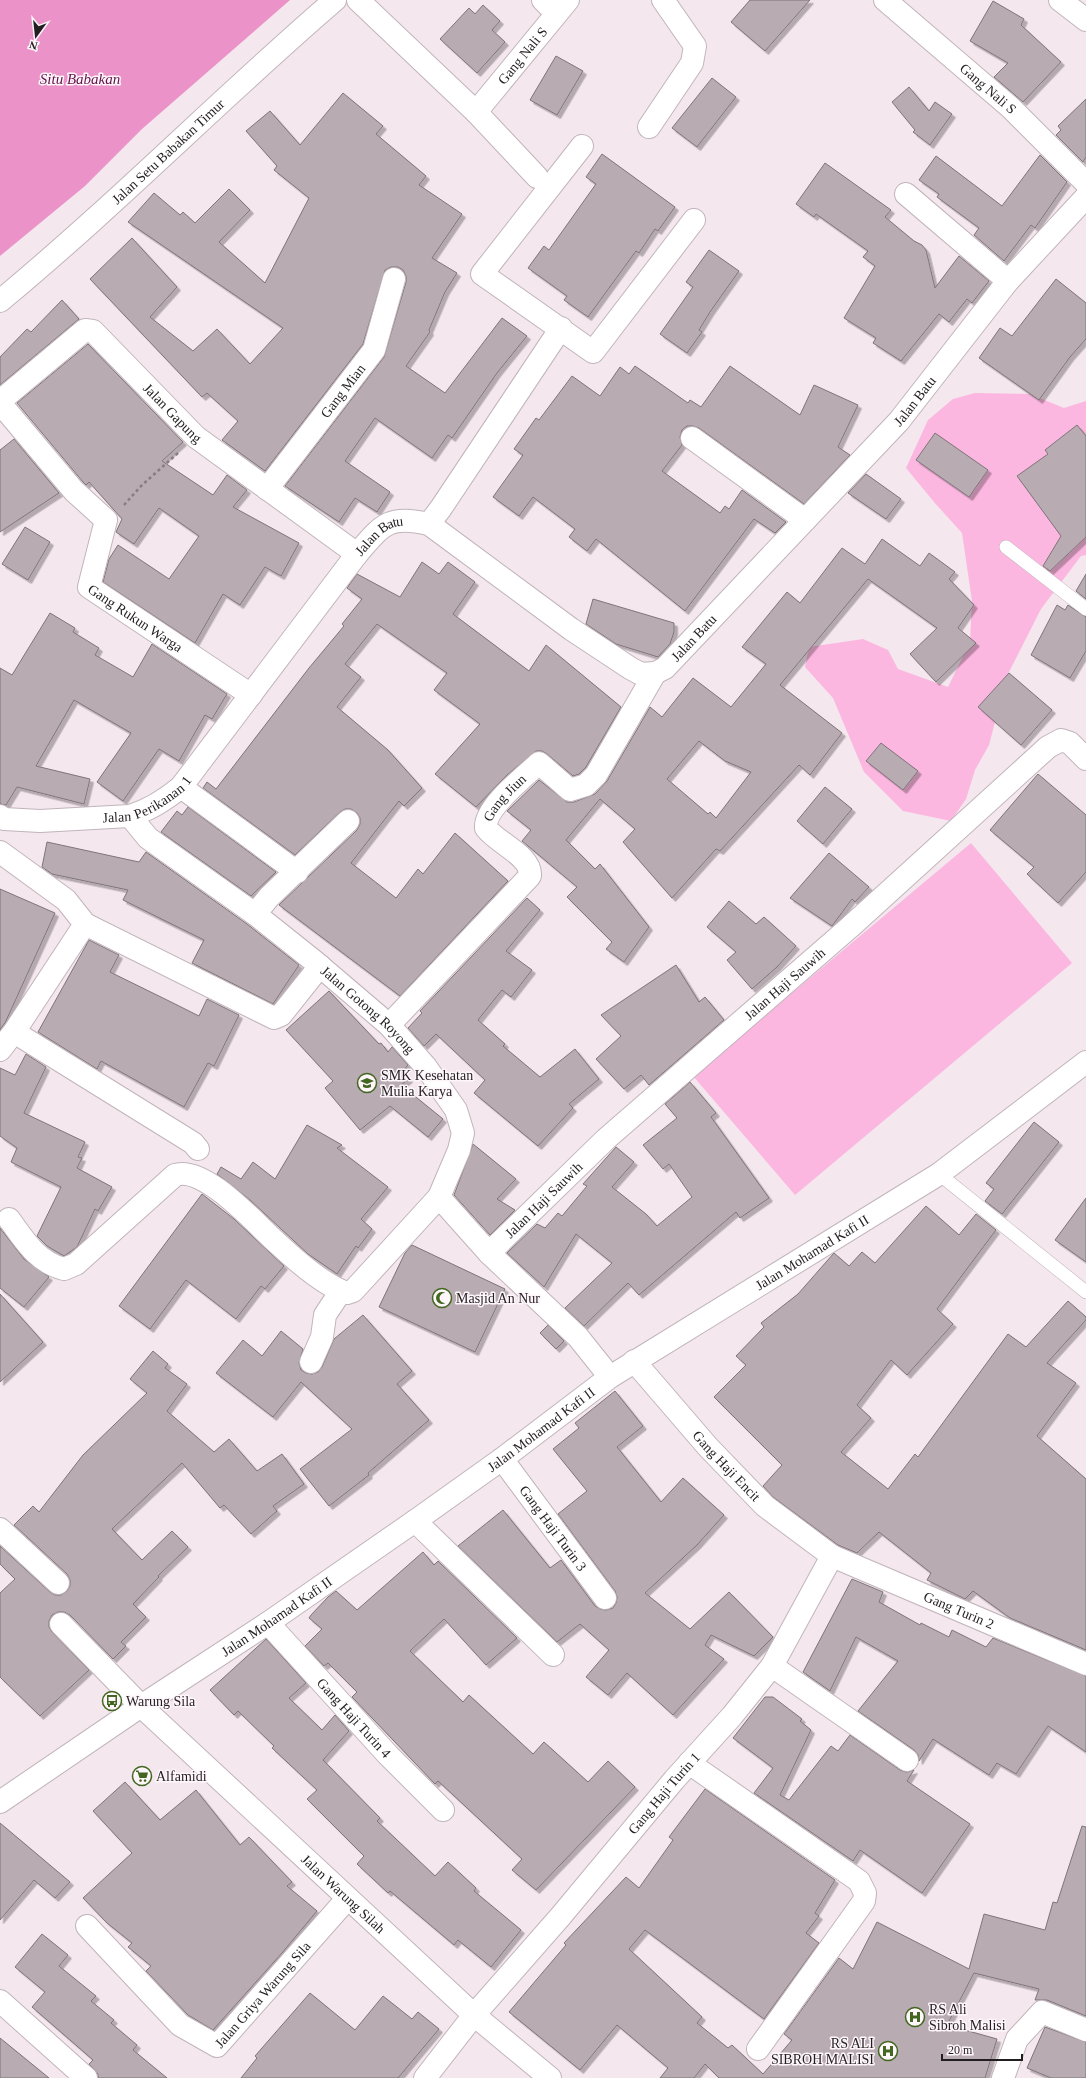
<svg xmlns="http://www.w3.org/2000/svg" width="1086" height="2078" font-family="'Times New Roman',serif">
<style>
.green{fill:#fcb7e0}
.water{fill:#eb92c9}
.building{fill:#b8abb2;stroke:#7f747a;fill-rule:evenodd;filter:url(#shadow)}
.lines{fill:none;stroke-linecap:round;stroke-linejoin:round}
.service-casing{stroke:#c1b4bb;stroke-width:14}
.minor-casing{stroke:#c1b4bb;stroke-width:24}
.tertiary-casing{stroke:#c1b4bb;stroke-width:24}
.secondary-casing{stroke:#c1b4bb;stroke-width:24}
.path{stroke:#867e82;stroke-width:2.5;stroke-dasharray:3 3;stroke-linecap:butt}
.service{stroke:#fff;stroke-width:13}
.minor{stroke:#fff;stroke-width:22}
.tertiary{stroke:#fff;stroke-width:22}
.secondary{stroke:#fff;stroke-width:22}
.labels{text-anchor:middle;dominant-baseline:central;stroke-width:3;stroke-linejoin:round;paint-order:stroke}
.street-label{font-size:14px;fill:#221e20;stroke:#fef6fa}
.poi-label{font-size:14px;fill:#221e20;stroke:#fef6fa;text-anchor:start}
.water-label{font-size:15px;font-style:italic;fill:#62134a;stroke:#fef6fa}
</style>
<defs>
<filter id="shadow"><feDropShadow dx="3.5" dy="3.5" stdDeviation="0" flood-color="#0004"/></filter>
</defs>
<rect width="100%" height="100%" fill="#f4e7ee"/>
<!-- green -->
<path class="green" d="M975 393 1030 394 1064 408 1086 401V555L1081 556 1041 609 1007 676 989 745 975 770 966 799 951 821 903 811 864 772 833 698 805 667 809 647 863 639 888 650 898 669 948 687 970 642 972 601 962 533 934 502 906 468 928 420 953 399Z
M971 843 1072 963 795 1195 693 1076Z"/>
<!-- water -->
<path class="water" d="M0 0H290L142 129 85 186 0 256Z"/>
<!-- building -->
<path class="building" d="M750 0H810L765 51 731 22Z
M993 1 1024 19 1021 25 1061 62 1023 102 994 77 1008 63 970 41Z
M483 5 500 21 492 30 505 42 477 73 440 39 469 8 475 14Z
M556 56 583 71 557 115 530 100Z
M712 78 736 97 697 147 672 128Z
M909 87 929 111 935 102 952 114 930 145 913 132 915 130 892 102Z
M343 93 383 126 376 134 426 176 419 185 462 214 432 258 457 273 445 292 429 330 430 332 406 366 445 393 502 318 527 336 497 373 452 438 448 435 432 458 375 418 345 461 390 492 377 512 355 498 339 522 285 486 384 357 406 282V276L403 270 398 267H391L385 270 363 344 265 471 222 440 238 421 207 393 202 397 90 279 132 238 177 287 150 317 193 351 217 329 250 364 283 328 128 222 154 193 180 215 183 212 195 223 229 189 250 210 219 242 265 283 309 198 274 170 277 166 246 131 270 111 300 145Z
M1086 99V157L1083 162 1056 135 1061 130 1058 126Z
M602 154 675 207 658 231 655 229 639 253 636 251 588 317 564 300 567 296 528 268 544 246 549 250 596 184 586 177Z
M1040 155 1067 182 1035 228 1031 225 1004 261 974 235 979 228 937 197 939 194 919 180 936 156 1002 206Z
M825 163 891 210 885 217 914 241 922 245 926 250 935 288 959 256 989 281 972 303 967 299 949 322 939 314 901 361 873 343 876 338 844 318 875 266 863 257 868 251 816 214 814 217 796 204Z
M709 250 739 271 710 312 699 330 702 332 687 353 660 334 693 287 686 282Z
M1056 279 1086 303V339L1070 357 1039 400 979 358 1000 328 1012 336Z
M62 300 79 319 0 385V357L27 329 31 332Z
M88 344 183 442 162 461 213 495 227 475 247 490 233 507 299 543 281 576 265 567 240 605 223 594 195 643 103 582 109 559 118 545 169 579 199 536 159 508 134 544 116 532 122 519 89 482 86 485 83 482 17 403Z
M635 366 688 403 690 400 701 407 730 366 800 415 814 385 858 405 838 447 850 455 804 504 699 428 693 426H687L682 430 680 437 682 445 662 471 720 513 725 506 729 509 742 490 786 522 775 533 754 519 685 611 596 539 587 551 569 537 575 529 533 497 519 516 493 497 523 455 514 449 536 418 539 420 572 376 600 396 620 367 629 374Z
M1077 425 1086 436V537L1050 571 1043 566 1061 536 1017 476 1048 454 1045 450Z
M935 433 988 470 969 497 916 460Z
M14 439 59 493 0 532V450Z
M866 474 901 499 886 519 848 493Z
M25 527 50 542 28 580 2 564Z
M882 539 920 566 929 553 955 572 949 579 974 605 958 628 976 643 936 682 910 654 937 628 868 579 780 685 842 733 810 775 799 765 720 851 716 849 672 898 623 842 635 829 600 799 566 840 595 869 600 864 649 927 624 962 606 949 612 942 567 897 577 887 522 841 531 830 507 811 539 780 567 802H574L595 794 607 781 650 707 662 717 693 678 731 707 766 664 742 647 787 592 800 603 842 548 865 564ZM699 741 725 761 751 772 716 818 710 812 708 814 667 779Z
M422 562 439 574 448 562 475 582 453 614 529 671 546 645 621 707 586 767 579 774 573 776 547 754 542 751H536L507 775 476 807 435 774 480 724 434 690 447 673 377 624 345 664 361 677 337 707 388 750 422 788 404 806 399 801 351 863 396 898 418 869 423 874 455 833 508 881 400 996 279 905 357 830 360 824V818L357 813 351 809H345L340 812 295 855 203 788 207 782 216 789 309 668 344 626 342 624 362 599 347 588 357 574 400 597Z
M1086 574V599L1076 591Z
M593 599 674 623V632L670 644 658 657 616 644 586 624Z
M1057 605 1065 610 1068 605 1086 617V651L1070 678 1031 655Z
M50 613 75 628 73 632 99 648 95 655 133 677 152 644 227 694 212 719 205 715 179 761 159 749 123 801 97 782 131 733 74 700 36 766 90 779 84 804 17 787 6 805 0 804V668L12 675Z
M1009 673 1052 710 1021 745 978 707Z
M881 743 918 771 903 790 866 761Z
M1038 774 1086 815V872L1058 903 1027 874 1034 867 990 830Z
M825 787 852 809 823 844 797 821Z
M188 807 276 872 251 896 161 832 177 811 182 815Z
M47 842 139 862 146 852 247 924 299 965 273 1004 192 963 204 940 123 900 128 890 52 874 42 867Z
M829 853 869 887 855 902 852 899 832 926 790 898Z
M0 889 55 913 6 1021 0 1030Z
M527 898 540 910 506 951 532 970 511 997 502 990 478 1020 505 1044 503 1046 540 1077 575 1049 599 1079 569 1104 573 1108 538 1146 474 1093 485 1080 436 1034 424 1046 408 1028 422 1013 420 1011Z
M729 901 756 924 764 917 796 946 777 967 752 989 727 960 736 952 707 927Z
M89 940 119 955 110 972 167 1000 199 1016 207 999 239 1015 214 1066 208 1063 184 1107 101 1061 97 1069 38 1032Z
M676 965 699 1002 705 997 724 1020 649 1085 641 1075 624 1089 596 1059 621 1036 601 1015Z
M329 991 379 1044 381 1043 388 1052 392 1047 408 1065 403 1071 409 1079 401 1085 443 1119 428 1137 390 1106 360 1130 325 1088 333 1081 286 1030Z
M26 1054 46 1067 24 1113 85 1142 78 1157 82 1158 77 1168 112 1187 98 1211 95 1209 77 1247 64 1256 47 1246 37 1236 61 1187 11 1162 17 1148 0 1136V1068L15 1075Z
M690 1082 716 1113 711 1117 769 1198 740 1218 736 1212 639 1295 628 1283 584 1326 565 1308 612 1263 576 1234 544 1287 507 1253 537 1224 545 1228 558 1213 562 1216 587 1186 583 1184 616 1147 634 1162 612 1187 646 1214 657 1226 692 1197 669 1164 663 1169 643 1145 677 1118 665 1104Z
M1034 1122 1059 1142 1002 1214 985 1201 994 1189 986 1183Z
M307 1125 342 1145 337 1148 388 1187 361 1219 372 1229 358 1248 356 1246 337 1274 308 1254 250 1200 217 1174 221 1167 241 1179 253 1162 275 1179Z
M473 1144 516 1179 497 1199 515 1210 490 1235 454 1195Z
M202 1194 234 1219 284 1266 265 1289 261 1286 236 1319 186 1280 150 1329 119 1306Z
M1086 1198V1262L1055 1240Z
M926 1206 959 1235 976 1214 996 1230 937 1309 953 1324 907 1375 891 1360 857 1405 871 1418 841 1452 888 1489 915 1454 918 1457 1008 1334 1026 1347 1068 1301 1086 1317V1320L1047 1363 1076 1383 1037 1436 1086 1479V1650L1010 1618 973 1591 965 1599 927 1580 931 1573 879 1532 857 1553 838 1545 773 1497 763 1486 782 1465 714 1397 746 1365 736 1356 764 1327 761 1323 798 1294 834 1253 849 1266 862 1252 875 1263Z
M0 1228 24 1259 49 1277 24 1307 0 1288Z
M412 1245 505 1289 475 1352 379 1307 405 1253Z
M0 1294 43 1342 0 1382Z
M363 1315 412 1371 397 1384 429 1420 368 1473 369 1475 329 1506 300 1469 352 1429 301 1382 273 1417 216 1373 243 1340 262 1356 281 1331 303 1349 299 1363 301 1370 306 1373 312 1374 318 1372 322 1367 334 1339Z
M548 1325 564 1341 556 1349 540 1333Z
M153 1351 168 1364 165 1368 187 1384 167 1411 214 1452 229 1439 257 1471 282 1454 304 1484 273 1506 277 1511 251 1534 224 1505 220 1508 182 1463 112 1529 142 1560 172 1531 188 1547 158 1576 159 1577 133 1604 146 1617 121 1642 126 1646 113 1659 70 1615 64 1612H58L52 1615 49 1621V1627L52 1632 89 1670 40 1716 0 1677V1593L15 1579 0 1564V1546L50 1592 55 1595H61L67 1591 70 1586V1580L67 1574 14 1525 33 1506 39 1512 83 1455 147 1393 130 1379Z
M615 1391 643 1426 617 1447 661 1502 683 1478 724 1515 697 1545 645 1593 690 1629 729 1592 773 1637 754 1656 711 1635 705 1645 724 1659 673 1715 627 1673 608 1695 586 1677 609 1650 580 1624 557 1642 458 1546 503 1510 550 1568 561 1560 595 1606 600 1609 606 1610 613 1608 616 1603 617 1597 615 1591 558 1514 587 1491 553 1449 579 1428 575 1423Z
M423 1552 434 1565 438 1561 517 1638 486 1665 444 1619 410 1651 463 1702 469 1695 533 1754 544 1742 588 1782 608 1761 635 1787 536 1890 512 1870 522 1859 438 1781 435 1784 352 1697 357 1692 328 1663 324 1666 305 1646 322 1629 309 1618 311 1615 328 1597 336 1591 357 1610Z
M852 1579 883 1592 879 1602 920 1625 921 1623 949 1637 952 1630 986 1647 993 1638 1086 1676V1752L1048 1726 1016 1774 997 1763 989 1775 933 1739 919 1761 918 1755 914 1750 858 1711 898 1661 856 1637 830 1691 803 1672Z
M266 1639 306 1683 289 1698 322 1730 335 1715 349 1731 323 1760 380 1818 377 1821 435 1876 448 1862 476 1888 474 1891 521 1930 491 1967 458 1940 454 1945 390 1891 388 1893 357 1864 364 1856 307 1799 317 1790 272 1748 274 1746 238 1711 234 1715 210 1690Z
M765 1697H773L802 1719 800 1721 811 1730 780 1795 789 1800 831 1746 838 1751 850 1735 900 1770 906 1772 914 1770 907 1781 970 1824 922 1893 860 1850 853 1861 754 1793 773 1768 733 1738Z
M125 1782 160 1820 196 1790 240 1845 249 1837 292 1882 287 1886 317 1911 282 1953 213 2030 188 2015 146 1971 151 1966 128 1947 132 1943 107 1923 83 1898 132 1853 93 1811Z
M705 1789 835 1880 815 1913 819 1916 806 1933 819 1943 764 2019 645 1930 629 1949 702 2017 697 2023 728 2048 732 2045 763 2074 792 2040 784 2034 839 1958 853 1969 877 1922 969 1969 984 1914 1045 1930 1053 1902 1057 1903 1082 1826 1086 1827V2016L1047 2000H1035L1039 1989 974 1973 947 2025 997 2039 985 2078H719L705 2064 694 2078H660L668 2068 617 2025 580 2070 509 2012 566 1945 564 1943 626 1877 639 1888 673 1840 669 1837Z
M0 1823 70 1882 55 1898 34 1880 0 1920Z
M42 1934 68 1955 59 1966 96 1996 91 2001 114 2020 111 2023 137 2045 133 2050 167 2078H98V2074L89 2064 93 2060 32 2007 45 1992 15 1967Z
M310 1993 355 2030 383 1996 412 2019 418 2012 439 2029 398 2078H241L257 2058 255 2056Z
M1045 2027 1086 2042V2078H1051L1027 2068Z
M0 2038 49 2078H0Z"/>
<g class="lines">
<defs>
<path id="service" d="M1006 547 1086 609
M939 1174 1086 1292"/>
<g id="minor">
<path d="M358 0 476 112 537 177"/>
<path d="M543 0 556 13"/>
<path id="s1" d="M885 0 1011 108 1086 183"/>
<path d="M1060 0 1086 20"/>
<path id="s2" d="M476 112 568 0"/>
<path d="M649 127 692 63 695 46 663 0"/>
<path d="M582 146 482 274 593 352 694 220"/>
<path d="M906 194 1008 281"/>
<path id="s3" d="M0 301C116 205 221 98 335 0"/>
<path id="s4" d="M0 401 85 330 93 331 196 437 357 554"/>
<path id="s5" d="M0 403 74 491 106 520 89 587 251 695"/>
<path d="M692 438 805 520"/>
<path id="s6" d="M267 489 374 350 394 279"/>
<path d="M429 524 441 508 561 328"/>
<path d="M181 787 297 872"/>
<path id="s7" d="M0 816 4 819 40 821 130 816C150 810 165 800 181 787L357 554C383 524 388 515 429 524L571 629 630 668 641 674 655 673 665 668 899 421 1008 281 1086 197"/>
<path id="s8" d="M130 816 148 838 255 914 314 961 389 1025 426 1067 456 1110 463 1133 459 1150 439 1197 489 1253 578 1337 610 1377"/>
<path d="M0 852 66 900 85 924 14 1032"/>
<path d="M255 914 269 897 348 821"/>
<path d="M85 924 274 1018 281 1015 320 966"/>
<path id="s9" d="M389 1025 530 876C532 856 497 843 486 828 484 808 524 777 539 763L570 790 586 785 596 775 655 673"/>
<path d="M0 1050 14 1032 193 1143 198 1149"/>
<path d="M9 1219C25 1241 37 1262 64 1269L76 1264 175 1175C204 1165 255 1223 275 1241 294 1259 323 1285 347 1293L353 1291 439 1197"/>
<path id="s10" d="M489 1253 606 1139 850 927 1048 747 1061 740 1070 743 1086 759"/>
<path id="s11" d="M634 1361 708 1447 765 1506 832 1556 1086 1664"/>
<path d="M311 1362 322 1337 325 1315 341 1291"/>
<path id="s12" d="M502 1459 605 1598"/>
<path d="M415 1521 553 1655"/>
<path d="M0 1529 58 1583"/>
<path id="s13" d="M268 1623 388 1755 443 1810"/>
<path d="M61 1624 141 1706"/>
<path d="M772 1666 907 1760"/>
<path d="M689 1763 859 1881 865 1893 864 1901 758 2049"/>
<path id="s14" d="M87 1926 180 2025 217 2046 347 1899"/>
<path d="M0 2001 86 2078"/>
<path id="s15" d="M474 2015 560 1917 674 1780 732 1716 772 1666 832 1556"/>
<path d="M1003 2078 1017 2039 1042 2012 1086 2030"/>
</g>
<g id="tertiary">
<path id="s16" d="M141 1706 474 2015 550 2078"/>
<path d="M425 2078 474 2015"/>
</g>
<g id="secondary">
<path id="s17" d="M0 1802 141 1706 268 1623 415 1521 502 1459 610 1377 939 1174 1086 1062"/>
</g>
</defs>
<!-- service casing -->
<use href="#service" class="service-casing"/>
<!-- minor casing -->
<use href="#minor" class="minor-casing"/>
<!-- tertiary casing -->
<use href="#tertiary" class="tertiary-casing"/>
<!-- secondary casing -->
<use href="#secondary" class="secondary-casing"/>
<!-- path -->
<path class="path" d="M124 505 141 486 178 453"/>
<!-- service -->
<use href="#service" class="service"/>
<!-- minor -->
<use href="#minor" class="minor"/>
<!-- tertiary -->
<use href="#tertiary" class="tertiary"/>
<!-- secondary -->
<use href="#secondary" class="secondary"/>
</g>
<!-- icons -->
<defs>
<symbol id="school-ring" viewBox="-11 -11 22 22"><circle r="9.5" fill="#fef6fa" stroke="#426720" stroke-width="1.5"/><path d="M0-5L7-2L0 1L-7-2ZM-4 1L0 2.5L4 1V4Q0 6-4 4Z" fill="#426720"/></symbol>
<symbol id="mosque-ring" viewBox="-11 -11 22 22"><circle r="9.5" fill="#fef6fa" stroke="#426720" stroke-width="1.5"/><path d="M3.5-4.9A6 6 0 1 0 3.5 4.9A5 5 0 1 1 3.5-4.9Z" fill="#426720"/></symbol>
<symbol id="bus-ring" viewBox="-11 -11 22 22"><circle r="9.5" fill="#fef6fa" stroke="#426720" stroke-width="1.5"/><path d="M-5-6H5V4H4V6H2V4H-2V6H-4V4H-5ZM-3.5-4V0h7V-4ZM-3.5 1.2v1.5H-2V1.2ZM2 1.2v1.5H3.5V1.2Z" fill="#426720"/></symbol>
<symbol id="supermarket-ring" viewBox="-11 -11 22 22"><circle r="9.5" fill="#fef6fa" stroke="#426720" stroke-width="1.5"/><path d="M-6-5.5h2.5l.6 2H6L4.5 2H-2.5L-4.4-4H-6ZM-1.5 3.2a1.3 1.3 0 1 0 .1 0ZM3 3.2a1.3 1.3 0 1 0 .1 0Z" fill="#426720"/></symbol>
<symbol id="hospital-ring" viewBox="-11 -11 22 22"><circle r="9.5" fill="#fef6fa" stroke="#426720" stroke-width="1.5"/><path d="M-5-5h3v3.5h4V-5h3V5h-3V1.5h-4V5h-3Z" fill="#426720"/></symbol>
</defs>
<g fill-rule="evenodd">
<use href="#school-ring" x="356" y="1072" width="22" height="22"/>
<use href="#mosque-ring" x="431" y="1287" width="22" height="22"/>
<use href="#bus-ring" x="101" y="1690" width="22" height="22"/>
<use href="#supermarket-ring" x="131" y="1765" width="22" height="22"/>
<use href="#hospital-ring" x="904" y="2006" width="22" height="22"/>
<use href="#hospital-ring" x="877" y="2040" width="22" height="22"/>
</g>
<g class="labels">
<!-- street labels -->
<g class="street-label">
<text stroke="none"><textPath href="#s2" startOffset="73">Gang Nali S</textPath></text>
<text stroke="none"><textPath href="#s1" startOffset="136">Gang Nali S</textPath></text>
<text stroke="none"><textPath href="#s3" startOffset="225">Jalan Setu Babakan Timur</textPath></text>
<text stroke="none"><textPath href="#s6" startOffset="124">Gang Mian</textPath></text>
<text stroke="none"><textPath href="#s7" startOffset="1218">Jalan Batu</textPath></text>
<text stroke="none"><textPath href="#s4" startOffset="233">Jalan Gapung</textPath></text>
<text stroke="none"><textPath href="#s7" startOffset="512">Jalan Batu</textPath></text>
<text stroke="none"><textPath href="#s5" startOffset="283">Gang Rukun Warga</textPath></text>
<text stroke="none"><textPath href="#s7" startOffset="894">Jalan Batu</textPath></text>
<text stroke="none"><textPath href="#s7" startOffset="153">Jalan Perikanan 1</textPath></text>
<text stroke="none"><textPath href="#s9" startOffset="309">Gang Jiun</textPath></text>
<text stroke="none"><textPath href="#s10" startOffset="400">Jalan Haji Sauwih</textPath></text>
<text stroke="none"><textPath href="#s8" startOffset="308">Jalan Gotong Royong</textPath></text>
<text stroke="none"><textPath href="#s10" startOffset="76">Jalan Haji Sauwih</textPath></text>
<text stroke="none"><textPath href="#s17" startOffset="981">Jalan Mohamad Kafi II</textPath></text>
<text stroke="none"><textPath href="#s17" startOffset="657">Jalan Mohamad Kafi II</textPath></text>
<text stroke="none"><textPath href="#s11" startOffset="140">Gang Haji Encit</textPath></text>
<text stroke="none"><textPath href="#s12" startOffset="86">Gang Haji Turin 3</textPath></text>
<text stroke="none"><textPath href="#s11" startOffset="417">Gang Turin 2</textPath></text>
<text stroke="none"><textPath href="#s17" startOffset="333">Jalan Mohamad Kafi II</textPath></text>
<text stroke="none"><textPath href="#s13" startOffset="128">Gang Haji Turin 4</textPath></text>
<text stroke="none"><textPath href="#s15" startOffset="292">Gang Haji Turin 1</textPath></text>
<text stroke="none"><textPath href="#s16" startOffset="276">Jalan Warung Silah</textPath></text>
<text stroke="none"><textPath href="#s14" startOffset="247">Jalan Griya Warung Sila</textPath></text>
</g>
<!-- poi labels -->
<g class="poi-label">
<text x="381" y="1075">SMK Kesehatan<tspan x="381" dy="16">Mulia Karya</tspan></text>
<text x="456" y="1298">Masjid An Nur</text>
<text x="126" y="1701">Warung Sila</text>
<text x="156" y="1776">Alfamidi</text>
<text x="929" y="2009">RS Ali<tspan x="929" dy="16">Sibroh Malisi</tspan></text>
<text x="874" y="2043" text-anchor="end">RS ALI<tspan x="874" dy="16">SIBROH MALISI</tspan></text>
</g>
<!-- water labels -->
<g class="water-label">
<text x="80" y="79">Situ Babakan</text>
</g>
</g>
<!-- north arrow -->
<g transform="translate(36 36) rotate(195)" stroke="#fef6fa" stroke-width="3" paint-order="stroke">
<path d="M0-3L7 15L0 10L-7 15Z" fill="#221e20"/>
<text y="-6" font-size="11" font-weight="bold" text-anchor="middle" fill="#221e20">N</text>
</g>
<!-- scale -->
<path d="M942 2054v6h80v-6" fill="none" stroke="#221e20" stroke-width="2"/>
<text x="948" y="2054" font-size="12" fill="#221e20" stroke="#fef6fa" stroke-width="3" paint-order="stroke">20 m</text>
</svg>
